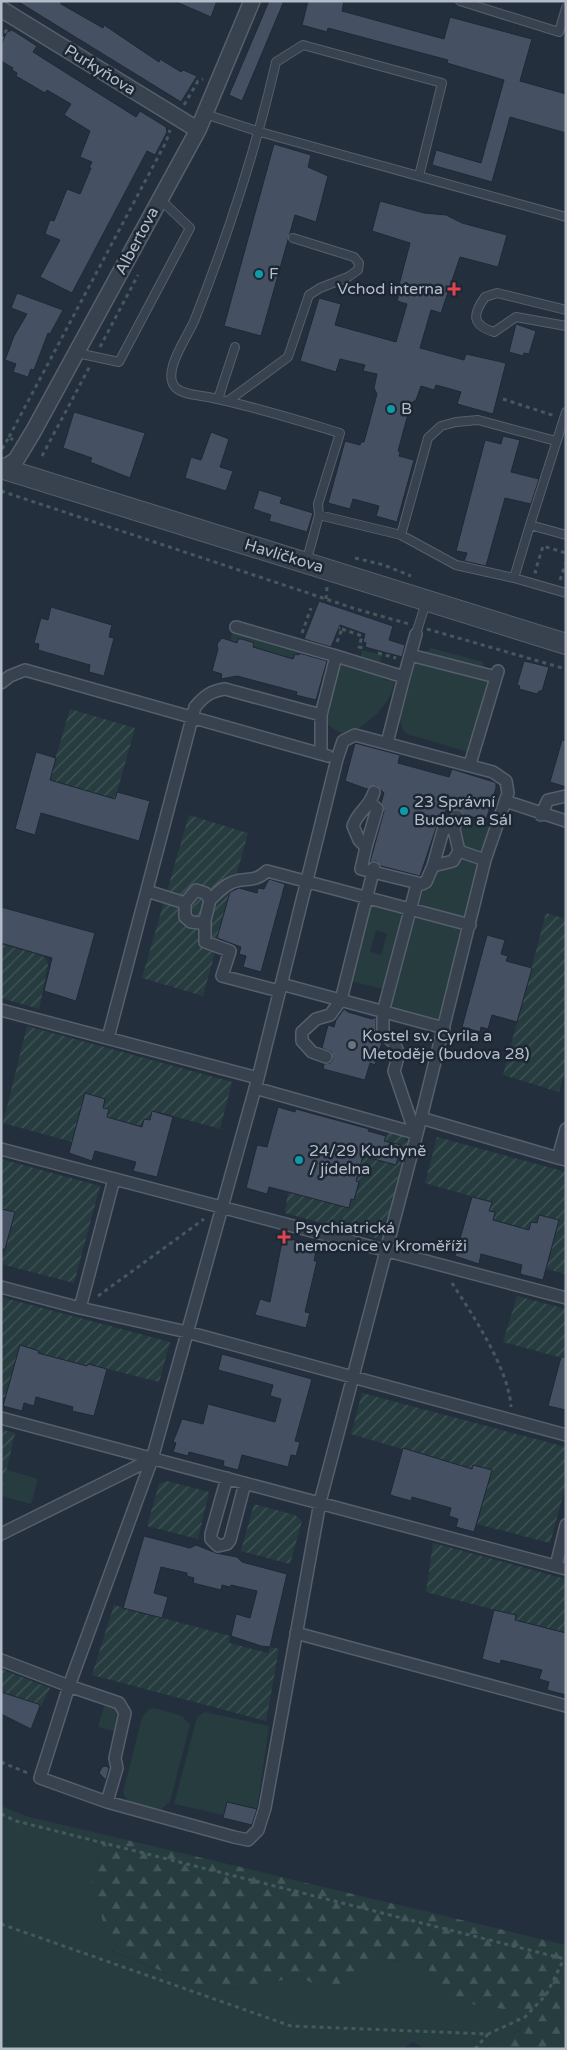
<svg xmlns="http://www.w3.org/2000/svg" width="567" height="2050" font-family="'Varela Round',sans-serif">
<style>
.grass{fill:#263c3f;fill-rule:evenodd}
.forest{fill:url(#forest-firs)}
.garden{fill:url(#garden-furrows)}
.building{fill:#455162;stroke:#1f2835}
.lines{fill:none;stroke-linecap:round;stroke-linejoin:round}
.service-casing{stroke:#565f6c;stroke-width:10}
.pedestrian-casing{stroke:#565f6c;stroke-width:14}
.minor-casing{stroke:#565f6c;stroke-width:18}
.tertiary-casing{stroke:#565f6c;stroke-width:22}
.path{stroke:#44595c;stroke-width:3;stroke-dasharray:4 4;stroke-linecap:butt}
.service{stroke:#38414e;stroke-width:8}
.pedestrian{stroke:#38414e;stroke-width:11}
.minor{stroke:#38414e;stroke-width:15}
.tertiary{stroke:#38414e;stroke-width:20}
.culture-dot{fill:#0f9aa8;stroke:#1d2633;stroke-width:2}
.health-dot{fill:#e0444e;stroke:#1d2633;stroke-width:2}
.worship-dot{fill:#6b7280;stroke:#1d2633;stroke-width:2}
.labels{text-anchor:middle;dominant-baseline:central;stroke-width:5;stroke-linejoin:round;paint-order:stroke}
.street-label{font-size:16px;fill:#b4bcc9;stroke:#1d2633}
.poi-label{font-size:16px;fill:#b4bcc9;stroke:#1d2633;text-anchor:start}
</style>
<defs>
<pattern id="forest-firs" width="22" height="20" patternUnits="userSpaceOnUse" patternTransform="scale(1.25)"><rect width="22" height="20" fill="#263c3f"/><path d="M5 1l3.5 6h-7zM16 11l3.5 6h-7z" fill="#435659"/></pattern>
<pattern id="garden-furrows" width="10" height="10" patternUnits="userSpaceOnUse" patternTransform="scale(1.25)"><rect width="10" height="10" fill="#263c3f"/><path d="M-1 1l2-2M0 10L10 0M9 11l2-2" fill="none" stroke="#435659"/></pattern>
</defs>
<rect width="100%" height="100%" fill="#242f3e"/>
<!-- grass -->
<path class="grass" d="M233 631 302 651 309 656 307 658 295 654 293 659 253 647 254 643 238 640 237 643 230 641Z
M431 648 483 662 484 668 490 669 488 684 468 752 407 734 402 729 400 719 419 650 426 652Z
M362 650 382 655 379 664 360 660Z
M336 662 384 676 383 679 388 681 389 677 394 681C393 705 366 725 346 736L324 723Z
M460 818 489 827 482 856 464 849 457 829Z
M463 856 480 861 464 921 413 908 418 887 428 889 431 874Z
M368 899 408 910 387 990 347 980ZM376 930 387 934 381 955 370 952Z
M411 912 463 925 439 1024 386 1010Z
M1 1468 38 1479 31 1504 1 1496Z
M105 1703 123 1708 116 1732 98 1727Z
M155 1708 182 1716 190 1725 170 1802 159 1811C146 1807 126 1807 123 1792L142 1718 149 1709Z
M205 1712 269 1726 257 1809 227 1802 224 1815 174 1804 197 1717Z
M1 1806 29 1817 106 1835 91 1879 112 1951 202 1988 262 1987 296 1975 331 1992 381 1961 423 1959 445 2000 514 2011 522 2029 485 2049H425L413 2042 403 2049H1Z"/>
<!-- forest -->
<path class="forest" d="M106 1835 566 1945V2049H485L522 2029 514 2011 445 2000 423 1959 381 1961 331 1992 296 1975 262 1987 202 1988 111 1950 91 1879Z"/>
<!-- garden -->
<path class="garden" d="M70 709 135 728 115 799 49 780Z
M189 815 248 833 203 996 142 978Z
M546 913 566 919V1067L559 1092 503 1075Z
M1 944 41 955 46 959 48 965 39 1009 1 998Z
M27 1026 232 1082 220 1129 159 1112 150 1120 144 1119 142 1127 107 1117 109 1109 103 1108 105 1099 85 1094 72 1142 3 1123Z
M388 1132 404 1136 407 1144 382 1240 285 1213 288 1192 349 1208 351 1199 354 1200 360 1183 356 1181 347 1151 395 1165 401 1145 384 1141Z
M437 1137 566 1172V1274L546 1269 559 1220 539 1215 537 1223 531 1222 529 1230 493 1220 496 1214 489 1211 492 1202 425 1183Z
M1 1159 100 1186 74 1283 1 1264 15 1213 1 1209Z
M517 1296 566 1309V1359L503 1342Z
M1 1297 170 1342 159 1382 88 1364 87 1366 38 1353 39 1351 20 1345 5 1398 1 1397Z
M362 1393 566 1447V1484L550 1543 477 1524 491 1471 473 1465 471 1469 351 1434Z
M1 1429 15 1433 1 1494Z
M167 1481 209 1492 198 1539 147 1526 159 1484Z
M254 1504 295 1515 302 1521 290 1564 241 1551Z
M433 1543 566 1579V1630L563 1632 515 1620V1615L426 1592Z
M114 1605 230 1636 229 1643 268 1653 270 1647 279 1649 266 1721 92 1675Z
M1 1669 50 1688 41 1706 1 1692Z"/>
<!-- building -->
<path class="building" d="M17 1H61V4L103 28 104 25 159 62 160 59 181 72 183 70 197 76 181 102Z
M174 1H217L211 17Z
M269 1H284L242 101 229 95Z
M308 1H344L342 11 444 39 450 17 532 39 520 81 566 94V133L510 117 492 182 432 165 436 150 481 163 504 80 447 63 448 60 328 28 327 32 302 25Z
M12 30 37 46 33 52 136 117 140 111 166 127 167 132 155 155 147 151 72 293 40 277 60 240 45 234 50 220 54 221 67 189 80 194 91 168H89L92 162 80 157 90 131 64 115 71 104 47 90 45 93 16 76 17 73 12 70 13 68 1 61V44L7 32Z
M274 144 311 155 308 167 328 176 316 222 295 215 261 336 224 326Z
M380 201 424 213 446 215 462 223 507 235 498 267 460 257 441 313 431 310 420 348 464 360 466 354 506 363 493 414 457 404 461 392 436 385 434 390 421 386 416 400 411 403 398 451 400 452 399 456 414 460 397 522 376 516 379 506 353 499 350 509 328 503 345 441 360 445 361 442H364L377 394 374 388 377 374 363 371 365 365 340 359 336 372 300 361 319 298 341 304 335 325 396 342 407 304 397 301 401 286 399 285 410 243 372 231Z
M17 293 63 310 50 334 48 333 34 370 31 369 28 377 13 372 16 364 5 360 14 336 27 314 11 308Z
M516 324 536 331 529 354 524 353 523 356 509 352Z
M74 412 145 433 130 478 90 462 92 458 63 448Z
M211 432 229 439 220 467 233 471 226 491 185 478 191 457 201 460Z
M503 436 520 440 511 472 539 479 531 504 505 498 486 566 464 561 467 553 456 551 485 440 501 444Z
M259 490 282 497 280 503 313 513 307 532 269 521 271 515 253 509Z
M319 601 393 626 389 640 405 645 402 657 365 647 366 643 363 642 365 634 340 625 331 647 304 639Z
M51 607 112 625 109 637 114 638 104 676 89 672 90 665 38 650 39 644 34 643 41 618 48 620Z
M222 638 237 643 238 639H242L254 643 253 647 293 659 295 654 299 655V653L327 661 316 700 296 695 297 692 237 676 221 679 222 674 212 671 218 649 217 644Z
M524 661 549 667 542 691H539L537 694 519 689 520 686 517 685Z
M562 740 566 741V787L550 782Z
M355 743 400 755 398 763 449 777 452 769 494 782 496 783V788L486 820 464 815 459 809 451 812 446 810 444 820 437 825 420 876 381 866 376 861 370 862 384 811 381 803 384 793 376 785 367 789 345 781Z
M36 752 56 758 50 780 115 799 117 792 150 801 139 841 41 813 35 835 15 829Z
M269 879 285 884 261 972 243 967 246 956 239 954 241 947 217 938 230 892 239 888 257 893 258 888 264 889Z
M1 907 95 933 76 1001 44 991 52 958 1 943Z
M487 935 505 940 501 954 508 956 506 961 532 968 517 1022 492 1015 488 1029 481 1027 480 1032 462 1027Z
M344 1009 348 1012 372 1019 376 1017V1038L382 1042 375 1065 370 1063 365 1080 323 1069 324 1064 330 1063 333 1059 331 1052 322 1048 328 1025 334 1027 336 1020Z
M85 1093 105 1099 103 1108 109 1109 107 1117 142 1127 144 1119 150 1120 152 1111 173 1117 157 1177 133 1171 136 1162 95 1151 92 1161 69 1153Z
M278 1107 295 1112 296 1109 369 1129 368 1131 386 1136 384 1141 401 1145 396 1165 363 1156 356 1181 359 1182 354 1200 351 1199 349 1208 269 1187 267 1194 246 1188 257 1145 267 1147Z
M472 1197 492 1202 489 1211 495 1212 493 1220 529 1230 531 1222 537 1223 539 1215 559 1220 543 1280 520 1274 522 1265 481 1254 479 1264 455 1256Z
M1 1209 15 1212 5 1249H1Z
M283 1237 317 1246 314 1261H317L305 1312 310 1313 306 1328 255 1315 260 1299 270 1302Z
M20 1345 39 1351 38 1353 87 1366 88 1364 107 1369 94 1416 72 1411 73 1407 36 1397 34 1406 24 1403 22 1411 3 1406Z
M222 1354 312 1379 295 1441 300 1442 296 1456 291 1455 288 1467 242 1455 238 1470 223 1466 224 1461 189 1452 188 1456 173 1452 176 1443 173 1442 182 1419 203 1424 208 1404 275 1422 281 1399 270 1396 273 1385 218 1370Z
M561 1357H566V1410L548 1406Z
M403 1448 472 1469 473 1465 492 1470 474 1532 456 1527 458 1519 449 1516 451 1508 412 1497 411 1501 390 1495Z
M144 1536 190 1548 196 1545 216 1553 237 1557 242 1562 287 1574 270 1647 261 1646 231 1636 236 1614 250 1618 257 1591 231 1585 230 1587 222 1585 221 1590 193 1583 194 1578 187 1576V1573L161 1567 154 1593 168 1597 162 1618 123 1608Z
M494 1610 516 1615 515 1620 566 1633V1695L547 1690 549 1682 539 1679 542 1670 501 1660 500 1664 482 1659Z
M1 1692 38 1704 40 1706 31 1729 1 1714Z
M106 1766 109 1768 106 1780 99 1773 102 1767Z
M227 1802 257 1809 252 1825 223 1818Z"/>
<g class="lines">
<defs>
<path id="service" d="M460 1 559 32 566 8
M205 114 260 132 566 217
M566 310 497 293 485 297C472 315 472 325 494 332L516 317 566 326
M77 353 119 362 190 228 160 199
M218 399 235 347
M228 401 288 357 309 295 320 288 348 277 358 270 359 263 354 257 293 238
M319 515 318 504 340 433C297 420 253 406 208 397 199 395 184 395 176 388 160 373 189 335 195 319 228 235 256 149 276 62L303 45 442 83 419 176
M530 525 566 412
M401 535 428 438 441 426 456 422 478 420 556 441
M306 563 319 515 401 535 456 565 514 578 566 593
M514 578 530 525 566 535
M416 634 426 602"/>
<path id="pedestrian" d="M236 627 336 656 321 715
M410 655 496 677
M336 656 404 677 387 743
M404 677 416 634
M1 683 10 676 25 670 328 756
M470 764 498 671
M374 792C370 807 358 811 353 826L359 840 366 847 361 869 422 884 426 882 433 866 453 861 459 851
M505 801 566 821
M541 815 548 800 566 796
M457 816 454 829 459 851 485 860
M366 847 377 809 371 803
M433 866 444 827 454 829
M147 891 185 903V917L191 922 200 923 205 920 210 900 205 893 196 890 185 903
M210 900C217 893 223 886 233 882 247 877 254 883 267 871L470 925
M205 920V942L230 951 222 976 279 991
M281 984 444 1028
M1 1010 258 1078
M108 1038 195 707C204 696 211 691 225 689L321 715V754
M326 1057 312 1052 302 1041V1032L316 1019 330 1015 341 1000 374 868
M255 1088 415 1133
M421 1118 558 1158
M566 1129 558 1158 566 1160
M415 1133 394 1071 399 1054 394 1043 383 1033V1012L417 884
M1 1149 566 1298
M1 1287 80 1308 187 1332 566 1435
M80 1308 114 1179
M1 1418 566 1569
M227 1478 211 1534V1539L218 1546 227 1544 230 1540 245 1483
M1 1534 152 1459
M556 1566 566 1525
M296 1633 566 1706
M1 1660 69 1686 152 1459 258 1078 337 759 343 741 355 735 493 772 506 781 508 793 485 860 421 1118 320 1502 265 1808 258 1830 248 1840 234 1837 107 1802 40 1778 69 1686 119 1703 125 1713 115 1758 117 1768 107 1802"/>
<path id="minor" d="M1 9 198 130
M1 470 16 460 33 432 198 130 252 1"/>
<path id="tertiary" d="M1 468 566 644"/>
</defs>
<!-- service casing -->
<use href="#service" class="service-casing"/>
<!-- pedestrian casing -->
<use href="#pedestrian" class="pedestrian-casing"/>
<!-- minor casing -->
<use href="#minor" class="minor-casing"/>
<!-- tertiary casing -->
<use href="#tertiary" class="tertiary-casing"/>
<!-- path -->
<path class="path" d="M1 40 7 29
M184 105 198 81 203 79
M100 347 138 275
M503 399 555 416
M9 437 166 142 170 130
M2 449 9 437 13 440
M42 456 90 366
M1 491 356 609 409 624
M355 558 384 565 411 576
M537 572H535L543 546 566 553
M560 580 566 562
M326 599 327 587
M342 629 362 636 359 647 363 648
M427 629 566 669
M302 633 311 608
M337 642 342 629 339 628
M378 653 396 658
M452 1283C472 1314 509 1369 511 1407
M98 1296 204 1219
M1 1762 28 1773
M1 1814 16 1821 565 1959
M1 1924 291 2026 488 2034 525 2017 546 1995 564 1959
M475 2049 488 2034"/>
<!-- service -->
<use href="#service" class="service"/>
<!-- pedestrian -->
<use href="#pedestrian" class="pedestrian"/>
<!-- minor -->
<use href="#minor" class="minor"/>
<!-- tertiary -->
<use href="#tertiary" class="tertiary"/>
</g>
<!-- markers -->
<g class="culture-dot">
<circle cx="259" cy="274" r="5"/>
<circle cx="391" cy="409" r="5"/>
<circle cx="404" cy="811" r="5"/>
<circle cx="299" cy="1160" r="5"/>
</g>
<g class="health-dot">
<path d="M451.5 281.5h5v5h5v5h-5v5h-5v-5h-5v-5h5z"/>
<path d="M281.5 1229.5h5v5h5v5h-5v5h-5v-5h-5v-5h5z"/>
</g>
<circle class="worship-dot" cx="352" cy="1045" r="5"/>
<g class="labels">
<!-- street labels -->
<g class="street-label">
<text transform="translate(100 70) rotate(32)">Purkyňova</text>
<text transform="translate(137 241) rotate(-62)">Albertova</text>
<text transform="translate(284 556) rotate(17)">Havlíčkova</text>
</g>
<!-- poi labels -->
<g class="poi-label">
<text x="269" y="274">F</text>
<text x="443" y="289" text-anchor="end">Vchod interna</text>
<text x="401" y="409">B</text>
<text x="414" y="802">23 Správní<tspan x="414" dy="18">Budova a Sál</tspan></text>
<text x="362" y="1036">Kostel sv. Cyrila a<tspan x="362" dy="18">Metoděje (budova 28)</tspan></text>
<text x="309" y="1151">24/29 Kuchyně<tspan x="309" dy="18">/ jídelna</tspan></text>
<text x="295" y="1228">Psychiatrická<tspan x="295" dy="18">nemocnice v Kroměříži</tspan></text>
</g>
</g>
<!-- border -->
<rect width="567" height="2050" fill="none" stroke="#b4bcc9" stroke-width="5"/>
</svg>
